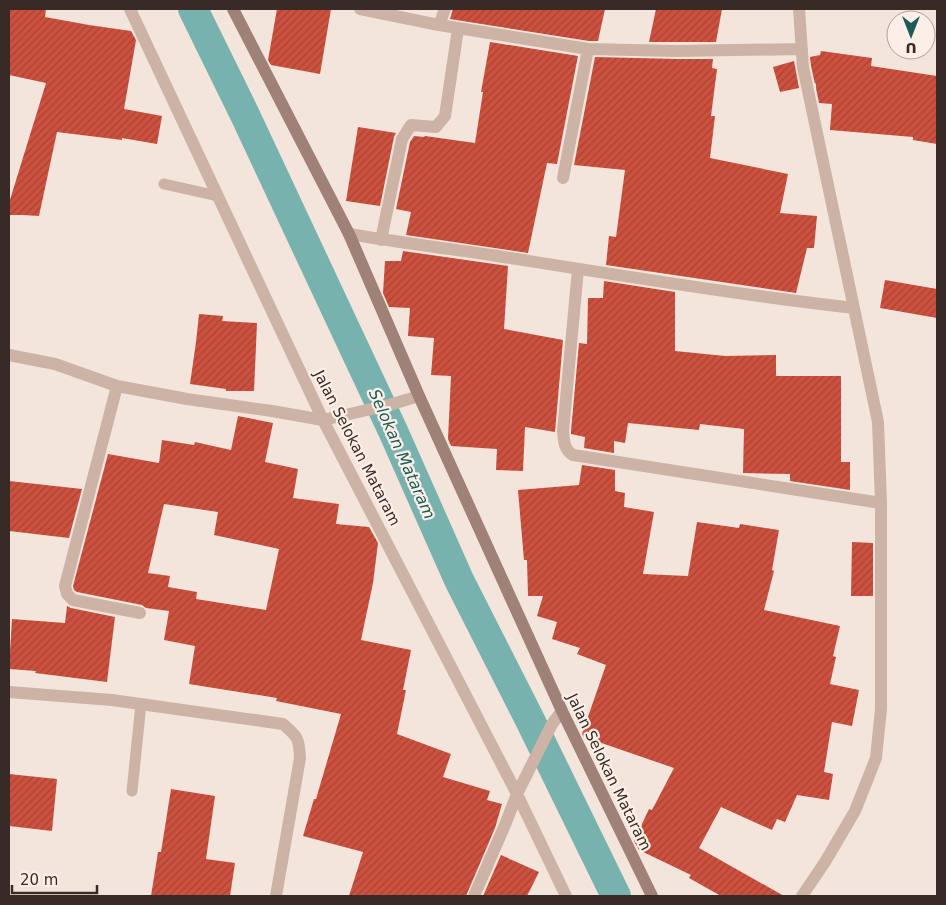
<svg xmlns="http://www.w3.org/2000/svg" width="946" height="905" font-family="'DejaVu Sans',sans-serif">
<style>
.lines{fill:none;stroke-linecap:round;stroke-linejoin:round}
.canal{stroke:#78b2ae;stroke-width:30}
.building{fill:url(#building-hatch);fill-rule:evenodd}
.lane{stroke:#ccb3a6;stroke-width:11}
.street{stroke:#ccb3a6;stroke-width:12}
.secondary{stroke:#a08177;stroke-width:12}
.labels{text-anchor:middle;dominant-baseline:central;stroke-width:4.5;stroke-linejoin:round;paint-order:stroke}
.street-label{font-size:15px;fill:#382a27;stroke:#fbefe7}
.water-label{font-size:16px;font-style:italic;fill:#1a5c58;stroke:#fbefe7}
</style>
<defs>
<pattern id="building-hatch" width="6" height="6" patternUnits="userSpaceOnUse" patternTransform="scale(1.25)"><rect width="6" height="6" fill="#cd513f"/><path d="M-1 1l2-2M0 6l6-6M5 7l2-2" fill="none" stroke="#a74335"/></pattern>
</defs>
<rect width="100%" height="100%" fill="#f3e5db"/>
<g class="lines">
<!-- canal -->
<path class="canal" d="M193 9 245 115 393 431 459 580 529 718 616 896"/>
</g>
<!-- building -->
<path class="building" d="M9 9H46L45 17 89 25 131 31 136 40 124 109 162 116 157 144 122 138V140L57 132 39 216 23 215H9V203L46 83 9 75Z
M277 9H331L320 74 271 65 268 60Z
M453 9H605L598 41H589L450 19Z
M656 9H722L716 42H649Z
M490 42 578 56 557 164 547 163 528 253 406 235 411 212 396 209 410 142 414 136 424 137 425 136 475 143 483 92H481Z
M821 51 872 58 871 66 937 76V144L913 140V137L830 130 832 104 819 103 816 88V83L815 84 811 66 810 57 820 55Z
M595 57 677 59H713L712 68 717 69 711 116H715L710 158 788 174 780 213 817 216 814 248H807L796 293 606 265 609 236 616 237 625 170 574 165Z
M794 61 799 88 780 92 773 67Z
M358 127 396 133 394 137 380 206 346 201Z
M403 251 508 266 504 329 563 340 555 432 525 427 523 471 496 470 497 449 451 446 448 439 451 376 431 375 434 338 408 336 410 308 389 307 383 293 385 261H401Z
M885 280 937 289V318L880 308Z
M604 281 675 292V351L725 356 776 355V376H841V462H850V490L790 481V474L743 473 744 429 700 424 699 430 628 423 625 443 614 441V453L584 448 585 437 571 434V431L579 343 587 344 588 298H603Z
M199 314 223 316 222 321 257 323 254 391H226V389L190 384 196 342Z
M238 416 273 423 265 462 298 469 293 498 339 504 336 524 369 527 378 543 373 583 361 640 411 650 403 690H406L397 734 451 754 443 777 490 791 487 800 502 804 495 828 466 896H349L363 852 303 836 314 799H316L341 714 276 701 277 698 189 684 195 646 164 640 169 611 146 608 142 605 77 592 74 590 73 586 108 454 159 463 162 440 194 445 195 442 231 450ZM164 504 218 512 214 535 279 549 266 610 196 599 197 592 168 587 170 576 148 573Z
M582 465 615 470V491L625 493 624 507 654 512 643 574 688 576 697 522 739 528 740 524 779 530 772 570 774 571 764 610 840 626 833 656 836 657 830 684 859 690 852 726 832 722 824 772 833 774 829 800 797 795 785 822 777 819 772 830 721 807 699 848 784 896H721L689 878 691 875 639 850 634 841 649 809 652 810 674 768 584 737 582 734 606 665 577 654 580 648 552 639 557 622 537 616 543 596H528L527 560H524L518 490 579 485Z
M9 481 82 489 69 538 9 531Z
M852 542 873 543V596H851Z
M67 606 71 608 115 617 107 682 35 673 36 671 9 669 12 619 65 623Z
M9 774 57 779 52 831 9 826Z
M171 789 215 796 206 859 235 863 230 896H151L158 852H161Z
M501 855 539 872 527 896H483Z"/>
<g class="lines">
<!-- lane -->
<path class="lane" d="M164 184 218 196
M132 791 141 704"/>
<!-- street -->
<path class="street" d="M130 9 323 420 517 794 566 896
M360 9 439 25 588 49 677 51 802 49
M799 9 803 67 878 422 881 503V709L876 758 855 811 825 862 802 896
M439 25 445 9
M563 178 588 49
M349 234C396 242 444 248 491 255 612 274 732 294 854 308
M381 240 402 139 411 125 436 127 445 116 458 29
M578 269 563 431C564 441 564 450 573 455L881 503
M9 355 55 364 117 386 187 399 272 411 323 420 389 405 419 396
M117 386 65 586 67 594 73 600 140 613
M9 692 112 700 283 724C298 737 299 738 300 758L276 896
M474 896 505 825 517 794 552 724 562 711"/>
<!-- secondary -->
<path class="secondary" d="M233 9 349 234 419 396 562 711 652 896"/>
</g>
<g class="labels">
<!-- street labels -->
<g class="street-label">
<text transform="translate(357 448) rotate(63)">Jalan Selokan Mataram</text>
<text transform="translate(609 772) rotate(64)">Jalan Selokan Mataram</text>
</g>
<!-- water labels -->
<g class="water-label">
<text transform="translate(402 454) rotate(66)">Selokan Mataram</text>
</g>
</g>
<!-- border -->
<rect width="946" height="905" fill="none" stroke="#382a27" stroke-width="20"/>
<!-- north arrow -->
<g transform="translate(911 35) rotate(180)"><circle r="24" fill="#fbefe7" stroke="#ada09a"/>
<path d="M0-4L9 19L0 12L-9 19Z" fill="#1a5c58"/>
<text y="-8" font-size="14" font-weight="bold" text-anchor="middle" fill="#382a27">U</text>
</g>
<!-- scale -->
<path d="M12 885v8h85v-8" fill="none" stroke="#382a27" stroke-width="2.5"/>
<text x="20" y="885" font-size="15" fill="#382a27" stroke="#fbefe7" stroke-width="4" paint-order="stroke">20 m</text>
</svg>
